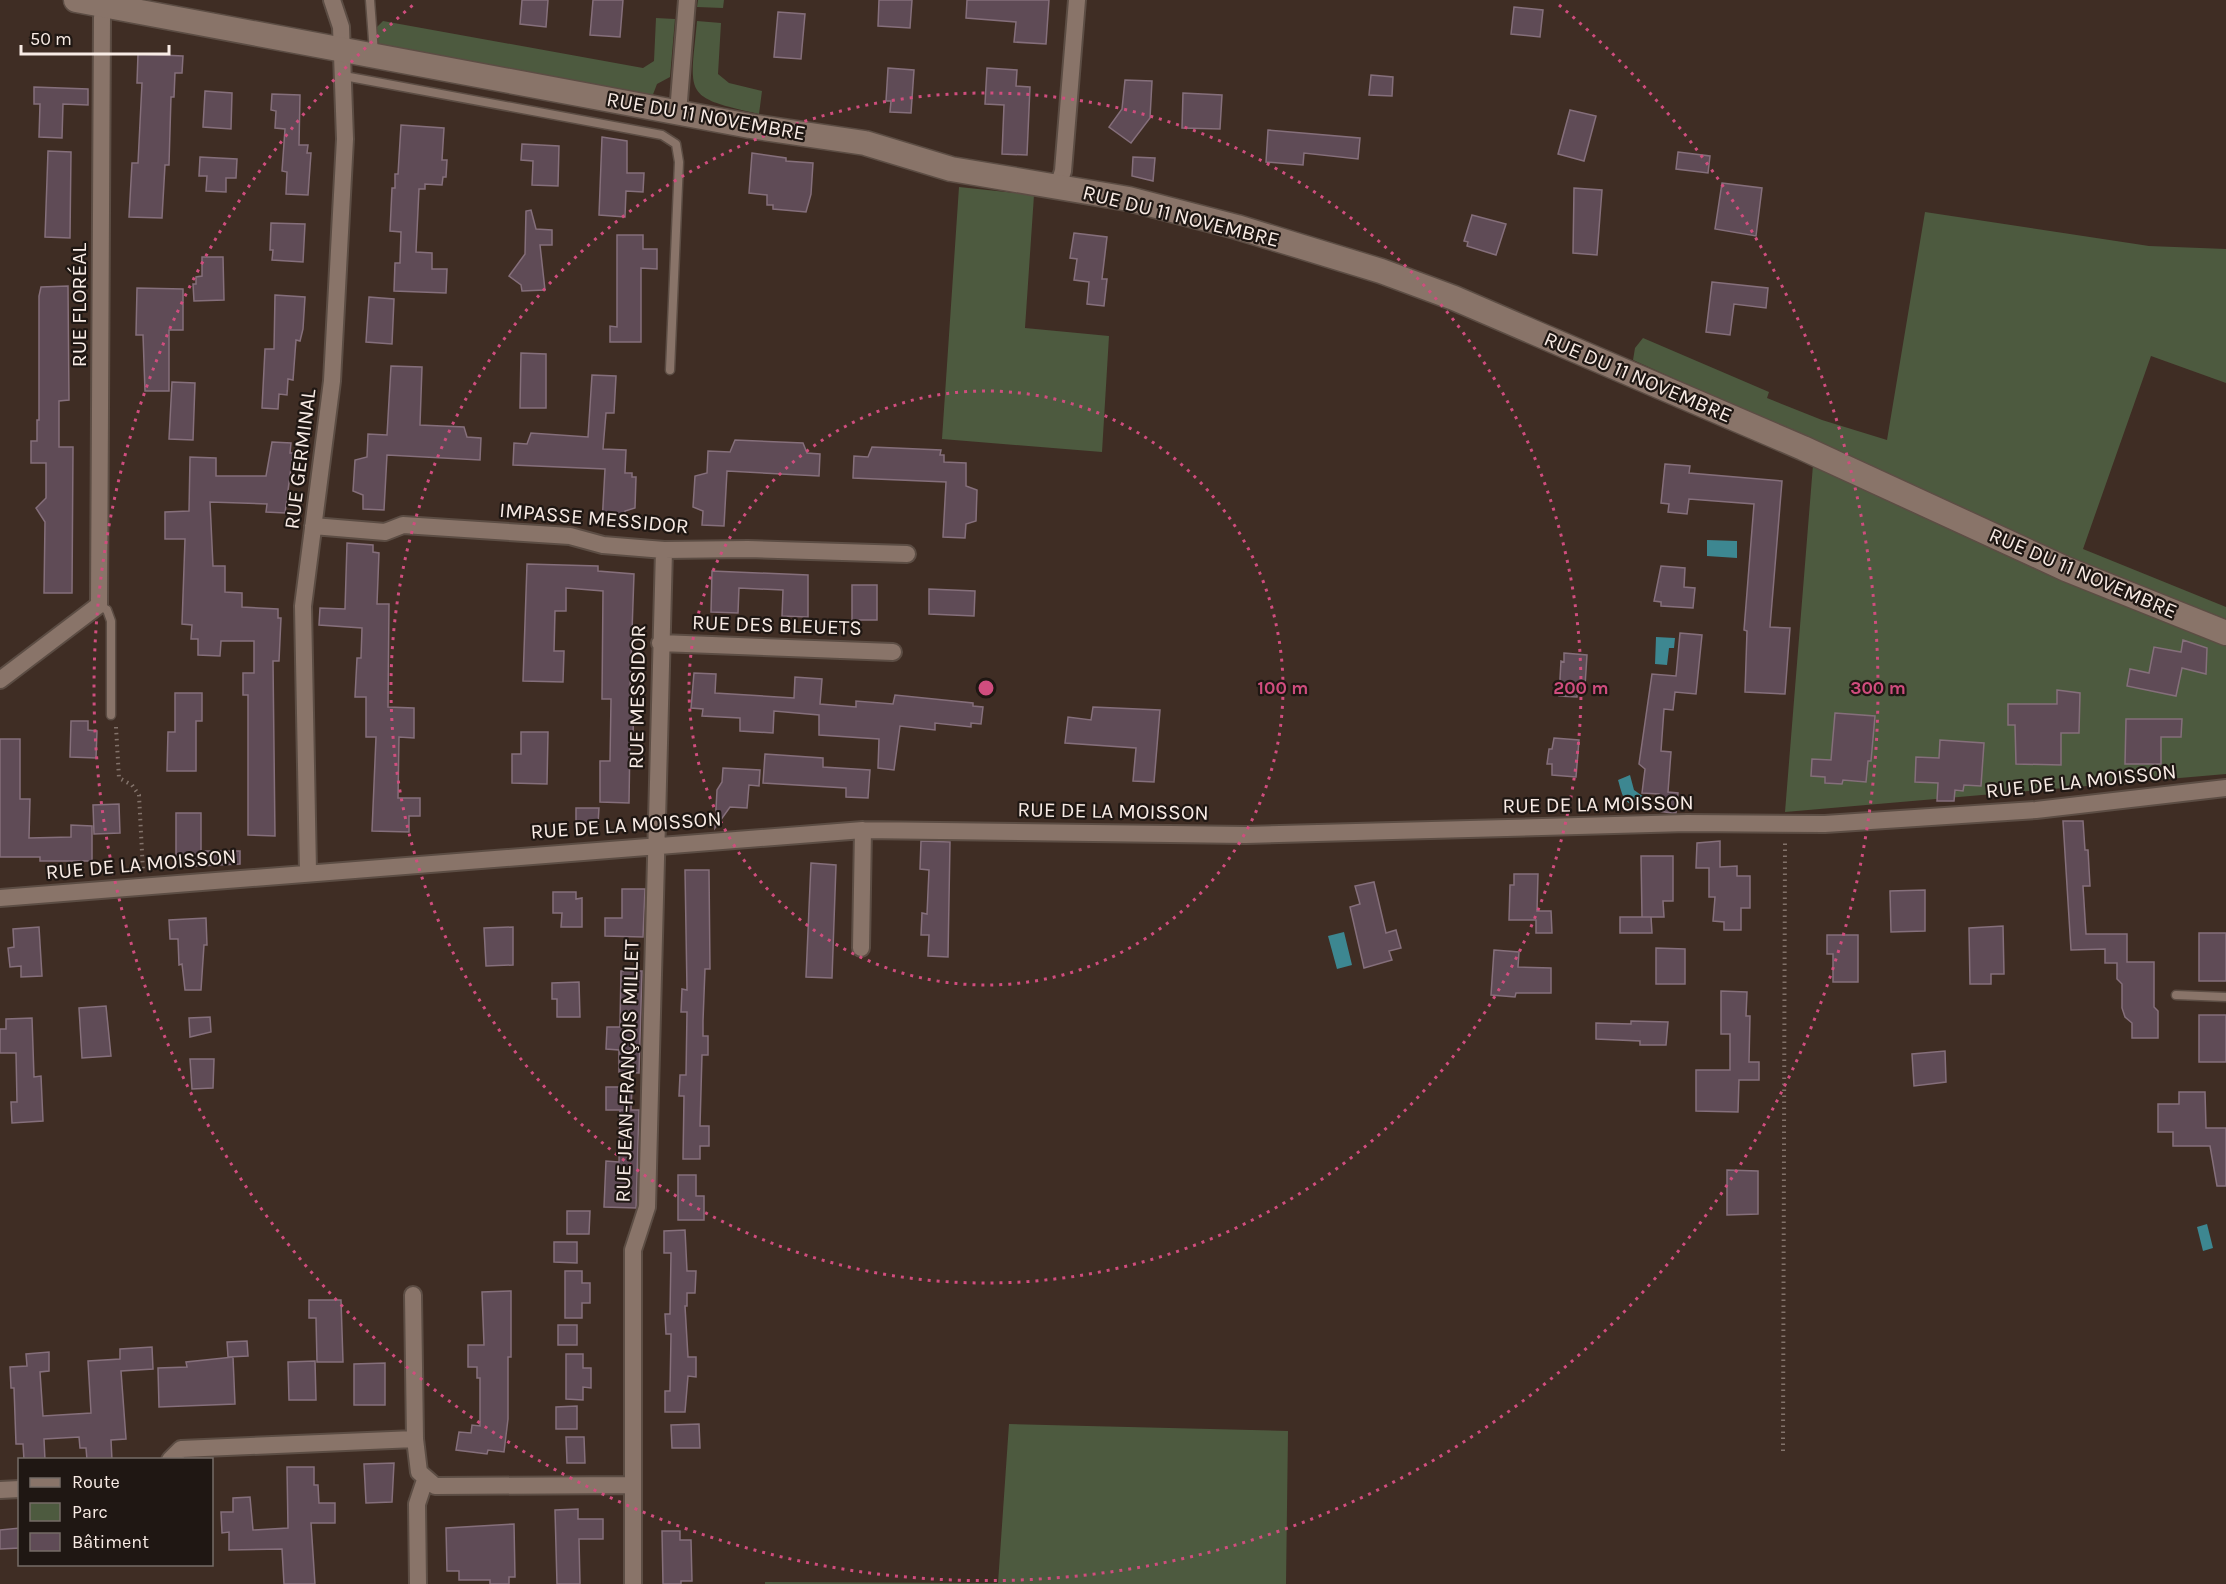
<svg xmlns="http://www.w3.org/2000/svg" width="2226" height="1584" font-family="Karla,sans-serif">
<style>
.green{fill:#4d5a3f}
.water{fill:#3d8791}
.building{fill:#5f4b56;stroke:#856f7b;stroke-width:1.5}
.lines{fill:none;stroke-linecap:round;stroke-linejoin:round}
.lane-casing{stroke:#5c4d44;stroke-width:11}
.street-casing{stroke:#5c4d44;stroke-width:20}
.secondary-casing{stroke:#5c4d44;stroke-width:27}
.path{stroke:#83736b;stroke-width:4;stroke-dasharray:1.5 4.5;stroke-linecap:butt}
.lane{stroke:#897469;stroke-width:8}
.street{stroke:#897469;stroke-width:16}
.secondary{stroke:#897469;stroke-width:24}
.ring{fill:none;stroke:#d04d7e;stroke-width:3;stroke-dasharray:3 6}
.labels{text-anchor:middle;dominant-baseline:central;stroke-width:4.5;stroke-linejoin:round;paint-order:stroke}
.street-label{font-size:21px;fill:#f8ebe5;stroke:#1f1713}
.centre{fill:#d04d7e;stroke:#1f1713;stroke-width:3}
.ring-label{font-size:18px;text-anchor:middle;font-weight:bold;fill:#d04d7e;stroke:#1f1713;stroke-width:4.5;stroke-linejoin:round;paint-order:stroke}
</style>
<rect width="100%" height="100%" fill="#3f2d24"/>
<!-- green -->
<path class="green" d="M698 0H724L723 8 697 7Z
M656 18 675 19 670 77 657 84 652 97 379 46 375 29 383 21 643 68 654 61Z
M697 21 721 23 718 74 729 83 762 91 759 114C682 97 690 96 697 21Z
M959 187 1034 195 1025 328 1109 336 1102 452 942 439Z
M1925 212 2149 246 2226 249V383L2151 356 2083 549 2226 607V619L2088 565 1633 360 1635 348 1643 338 1769 392 1767 398 1822 420 1887 440Z
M1813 465 2226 642V774L1785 812Z
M1009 1424 1288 1431 1286 1584H765V1582L998 1583Z"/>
<!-- water -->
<path class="water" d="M1707 540 1737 541V558L1707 556Z
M1656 637 1675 638 1674 648H1669L1667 665 1655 664Z
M1630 775 1634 790 1644 797 1639 805C1623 806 1622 793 1618 780Z
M1344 932 1352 965 1337 969 1328 936Z
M2207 1224 2213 1248 2203 1251 2197 1227Z"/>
<!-- building -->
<path class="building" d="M522 0H548L546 27 520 24Z
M593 0H623L620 37 590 35Z
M879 0H912L910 28 878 26Z
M967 0H1049L1046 44 1014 42 1016 22 966 18Z
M1514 7 1543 10 1540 37 1511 34Z
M778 12 805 14 801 59 774 57Z
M138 54 183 56 182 73H175L174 97H171L169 165H165L162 218 129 217 132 163H138L142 83H137Z
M888 68 914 70 911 113 890 112 891 101H886Z
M987 68 1017 70 1016 86 1030 87 1027 155 1002 154 1004 105 985 104Z
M1371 75 1393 77 1392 96 1369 95Z
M1125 80 1152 81 1150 118 1131 143 1109 127 1122 109Z
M34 87 88 89V105L63 104 62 138 39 137 40 104H34Z
M205 91 232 93 231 129 203 127Z
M1183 93 1222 95 1220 129 1182 128Z
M272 94 300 95 299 145H308L307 153H311L308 195 286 194 287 172 282 171 285 129 275 128 276 111 271 110Z
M1570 110 1596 116 1584 161 1558 154Z
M401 125 444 128 442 160H447L446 177H443L442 185 425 184V189H419L416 252 432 253V269H447L446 293 394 291 395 263H400L401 232 390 231 392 188H395V174H398Z
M1268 130 1360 138 1358 159 1304 153 1303 165 1266 162Z
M602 137 627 141V173H644L643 192 626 191 625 217 599 215Z
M522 144 559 146 558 186 532 185 533 161 521 160Z
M48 151 71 152 70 238 45 237Z
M1678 152 1710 156 1708 173 1676 169Z
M752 153 786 158V161L813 163 811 194 806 212 773 209V205H767V195L749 193Z
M200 157 237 159 236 178H226V192L206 191 207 176H199Z
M1133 157 1155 158 1153 181 1132 176Z
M1722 183 1762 188 1756 236 1715 229Z
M1574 188 1602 190 1597 255 1573 253Z
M531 210 536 229 552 230V245H540L545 290 522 291 521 285 509 276 525 254 526 211Z
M1472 215 1506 224 1496 255 1467 246 1468 242 1464 241Z
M271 223 305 224 303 262 272 260 273 250H270Z
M1074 233 1107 237 1102 279H1107L1104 306 1087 304 1089 282 1074 280 1077 259 1070 258Z
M617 235H643V249H657V269L641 268V342H610V326L617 327Z
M202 257H223L224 300 194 301 193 284H196V277L202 276Z
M1712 282 1768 288 1766 308 1734 304 1730 335 1706 332Z
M68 286 69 400 59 401V447H73L72 593H44L45 522 36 508 46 498V463H31V441H37V420H39V296L41 287Z
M137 288 183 289V330H169V391H145L143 335H136Z
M275 295 305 297 303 329 300 341 296 340 293 380 288 379 287 395 279 394 278 409 262 408 265 349H274Z
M369 297 394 299 392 344 366 342Z
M521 353 546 354V408H520Z
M391 366 422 367 420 425 464 427 467 437 481 438 480 460 387 455 384 510 363 509V495L353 491 355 460 367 457 368 434 387 435Z
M592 375 616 376 614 413H606L603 449 626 450 625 473H632V477H636L635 508 625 511 624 525 602 524 605 469 513 465 514 443 527 444 531 433 588 437Z
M172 382 195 383 193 440 169 439Z
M735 440 803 443 807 453 820 454 819 476 727 471 724 526 702 525 703 511 693 507 695 476 707 473 708 451 730 452Z
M272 442 291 443 290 453H293L285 513 266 512 267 504 210 502 213 566H225V592L242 593V607L278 609V618H281L279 661H273L275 836 248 835V695H243V673H254V641H221L220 656 198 655V639H191L192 625 182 624 185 539H165V512L189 511 190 457 216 458V476H266Z
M872 447 941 450 940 455H944V462L966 463V486L977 490 976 521 966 524 965 538 943 537 946 482 853 478 854 456 868 457Z
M1665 464 1690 466 1689 473 1782 481 1770 627 1790 628 1785 694 1745 692 1747 631 1744 630 1754 504 1689 499 1687 514 1668 512 1669 504 1661 503Z
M347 543 373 545V552L379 553 377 604H389L388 707 414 708V738L399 737 398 798H420V816H409V832L372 831 376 737H366V697H355L357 658H361L362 628 319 625 320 608 345 609Z
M527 564 598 566V571L634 574 630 689H634L633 739H630L629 803 600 802V761H610L611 699H602L603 591 566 588V611H555L554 651H564L563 682 523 681Z
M1661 566 1685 568 1684 587 1695 588 1693 608 1661 606V602L1654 601Z
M712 571 808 575V617L782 616 783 590 739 588 738 613 711 612Z
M852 585H877V620H852Z
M929 589 975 591 974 616 929 614Z
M1680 633 1702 635 1696 694 1675 692 1673 710 1664 709 1661 751 1671 752 1668 792 1678 793 1676 813H1672L1658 811 1659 794 1642 793 1645 769 1639 764 1652 674 1676 676Z
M2183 640 2207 648 2206 674 2182 668 2176 696 2127 686 2130 669 2149 673 2154 647 2181 652Z
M1564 653 1587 655 1585 686 1578 685 1577 697 1559 696 1561 661 1564 662Z
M694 673 716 674 715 693 794 698 795 677 822 679 820 704 856 707V701L893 704 895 695 973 703V706L983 707 981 724 971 723V727L935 723V730L900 726 894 770 878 768 879 739 819 735V715L774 711 773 733 740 731V718L702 716 703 709 691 708Z
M2057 690 2080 693 2079 733H2061V765L2016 764 2015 725H2008V704H2057Z
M175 693H202V721H196V771H167L168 732H175Z
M1093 707 1160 710 1154 782 1133 781 1136 748 1065 743 1068 717 1091 720Z
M1835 713 1875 716 1871 761H1868L1866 782 1843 780 1842 784 1825 783V777L1811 776 1812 759 1831 760Z
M2126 719H2182L2181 737H2161V764H2125Z
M71 721H88V730L97 731 96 758 70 757Z
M521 732H548L547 784 512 783V754H521Z
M1554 738 1579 740 1576 777 1552 775V764H1547L1549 749H1552Z
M0 739H20V799H30L29 838 71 837V825L92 826V861H40V857H0Z
M1940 740 1984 743 1981 786 1964 785 1963 791 1955 790 1954 801H1937L1938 783 1915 782 1916 757 1939 758Z
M765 754 823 758V767L870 770 868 798 846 797V788L763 783Z
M723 768 760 770 759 786 749 785 747 808 730 807 715 828 717 790 722 782Z
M119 804 120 833 94 834 93 805Z
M576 808H599L598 824H576Z
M176 813H201V851H240V864L176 867Z
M2063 821H2083L2085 850H2088L2090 886H2083L2086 934H2127V962H2154V1007L2158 1011V1038H2132V1023L2125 1017 2122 1008V984L2117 979V963H2105V949L2071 950Z
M921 841 950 842 948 957 928 956 929 935H921L922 913 927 914 929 870 920 869Z
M1720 841V867L1737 866V876H1750V908H1741V930H1724V922L1713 921 1715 897H1709V868H1696L1697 843Z
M1641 856H1673V901H1663L1664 917H1642Z
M811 863 836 865 832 978 806 977Z
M685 870H709L710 969H705L703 1021V1036H708V1055H702L700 1126H709V1146H700V1159H683L684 1096H679L680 1075H686L687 1012H681L682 989 687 990Z
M1514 874H1538L1537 911H1551L1552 933H1536V920H1509L1510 885H1514Z
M1374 882 1386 933 1396 930 1401 948 1389 951 1392 960 1364 968 1350 907 1360 904 1355 886Z
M622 889H645L643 937 605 936V918H622Z
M1925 890V931L1891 932 1890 891Z
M553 892H576V899L582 898V927H561L562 913H553Z
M1620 917H1651L1652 933H1620Z
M206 918 207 945H204L201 990H185L182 964 179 965 178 939H170L169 920Z
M2003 926 2004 974H1991V984H1970L1969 928Z
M39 927 42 976 21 977V966L10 967 8 948 14 947 13 929Z
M513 927V965L486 966 484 928Z
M2199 933H2226V981H2199Z
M1827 935H1858V982H1833V954H1827Z
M1656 948 1685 949V984H1656Z
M1494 950 1519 952 1518 967 1551 968V993H1516L1515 997 1491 995Z
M621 971H642L639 1073 619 1072V1050L606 1049 607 1027H620Z
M579 982 580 1017H557V999H552V983Z
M1721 991 1747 992 1746 1016H1750L1749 1062H1759V1080H1739L1738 1112 1696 1111V1070H1730V1034H1721Z
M106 1006 111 1056 82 1058 79 1008Z
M2199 1015H2226V1062H2199Z
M210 1017 211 1032 190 1037 189 1018Z
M32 1018 34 1077 41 1076 43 1121 12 1123 11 1102H17L16 1053H0V1029H6V1019Z
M1631 1021 1668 1022 1666 1045H1640V1041L1596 1039V1023L1631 1024Z
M1945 1051 1946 1082 1914 1086 1912 1054Z
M190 1059H214L213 1088 192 1089Z
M606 1087H632L631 1110H639L636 1208 604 1207 606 1161 619 1162 620 1110H623H606Z
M2179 1092H2205L2206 1128H2226V1186H2217L2210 1146H2173V1132H2158V1104H2179Z
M1727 1170 1758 1171V1214L1727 1215Z
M678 1175H696V1196H704V1220H678Z
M567 1211H590L589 1234H567Z
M685 1230 687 1271H696L695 1293H687V1306H685L688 1357H696V1377L688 1376 685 1412H665V1391H670L671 1334H666L665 1314H670L671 1253H664V1231Z
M554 1242H577V1263L554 1262Z
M565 1271H582V1283H590V1303H582V1318H565Z
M511 1291V1357H508V1419L504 1452 488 1450 487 1454 456 1450 459 1432 471 1433 472 1425 480 1426V1378H477V1367H468V1345H484L482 1292Z
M309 1300H341L343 1362H317L316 1318H309Z
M558 1325H577V1345H558Z
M247 1341 248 1356 228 1357 227 1342Z
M152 1347 153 1369 121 1371 126 1439 111 1440 112 1460H87L86 1448H80L79 1437 44 1439 45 1460H24L23 1444H16L14 1388H11L10 1367 27 1366 26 1354 49 1352V1371L40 1372 43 1416 91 1413 88 1361 120 1359V1349Z
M566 1354H583V1368H591V1388L583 1387V1400L566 1399Z
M233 1357 235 1404 159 1407 158 1368 187 1367 186 1362Z
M315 1361 316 1400H289L288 1362Z
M385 1363V1405H354V1364Z
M577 1406V1429H556V1407Z
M699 1424 700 1448H672L671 1425Z
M566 1437H584L585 1463H567Z
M394 1463 392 1502 366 1503 364 1464Z
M287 1467H314V1485H318L319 1503H335V1523H311L315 1584H284L282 1549 229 1550V1532L222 1533 221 1512H233V1498L250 1497 253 1530 288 1528Z
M578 1509V1519H603V1539H579L580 1584H557L555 1510Z
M514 1524 515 1577H509V1584H490V1580H459V1571H447L446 1528Z
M20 1528V1548L0 1549V1530Z
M662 1531H680V1540H691L692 1581H681V1584H663Z"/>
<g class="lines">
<defs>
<path id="lane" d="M370 0 374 53
M344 76 662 135 676 144 679 162 670 370
M99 605 107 610 111 621V715
M2176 995 2226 997"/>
<path id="street" d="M678 113 687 0
M1058 186 1063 171 1077 0
M313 526 385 532 403 525 570 536 603 545 664 550 748 549 907 554
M660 643 893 652
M0 680 99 605 102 18 104 5
M308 872 303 606 332 381 345 139 341 27 332 0
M0 898 863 830 1246 835 1687 823 1825 824 2036 810 2226 788
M861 948 863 830
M413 1295 415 1439
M170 1460 181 1449 415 1439 419 1472 435 1486 632 1485
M0 1490 20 1489
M418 1584 417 1504 425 1480
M633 1584V1250L647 1207 664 550"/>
<path id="secondary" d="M76 0 750 126 865 143 951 169 1129 199 1237 227 1381 271 1454 298 1803 448 2066 569 2226 633"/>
</defs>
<!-- lane casing -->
<use href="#lane" class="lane-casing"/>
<!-- street casing -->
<use href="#street" class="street-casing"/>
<!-- secondary casing -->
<use href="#secondary" class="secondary-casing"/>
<!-- path -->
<path class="path" d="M116 727 119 778 132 785 139 795 143 871
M1783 1451 1785 840"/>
<!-- lane -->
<use href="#lane" class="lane"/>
<!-- street -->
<use href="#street" class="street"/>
<!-- secondary -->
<use href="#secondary" class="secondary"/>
</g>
<!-- distance rings -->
<g class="ring">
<circle cx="986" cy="688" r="297"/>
<circle cx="986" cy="688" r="595"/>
<path d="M1559 5A892 892 0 1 1 413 5"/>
</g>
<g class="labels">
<!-- street labels -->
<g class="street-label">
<text transform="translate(706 116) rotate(10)">RUE DU 11 NOVEMBRE</text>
<text transform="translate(1181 216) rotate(14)">RUE DU 11 NOVEMBRE</text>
<text transform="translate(79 305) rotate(-90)">RUE FLORÉAL</text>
<text transform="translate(1638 377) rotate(23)">RUE DU 11 NOVEMBRE</text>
<text transform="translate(300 459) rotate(-83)">RUE GERMINAL</text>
<text transform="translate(594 518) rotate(5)">IMPASSE MESSIDOR</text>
<text transform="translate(2083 573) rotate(23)">RUE DU 11 NOVEMBRE</text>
<text transform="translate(777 625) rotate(2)">RUE DES BLEUETS</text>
<text transform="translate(637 697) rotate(-89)">RUE MESSIDOR</text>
<text transform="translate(2081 781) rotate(-6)">RUE DE LA MOISSON</text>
<text transform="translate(1598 804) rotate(-1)">RUE DE LA MOISSON</text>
<text transform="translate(1113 811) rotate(1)">RUE DE LA MOISSON</text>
<text transform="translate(626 825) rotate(-4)">RUE DE LA MOISSON</text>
<text transform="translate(141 864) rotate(-5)">RUE DE LA MOISSON</text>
<text transform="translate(627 1071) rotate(-88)">RUE JEAN-FRANÇOIS MILLET</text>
</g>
</g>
<circle cx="986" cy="688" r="9" class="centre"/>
<g class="ring-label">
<text x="1283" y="694">100 m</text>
<text x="1581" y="694">200 m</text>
<text x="1878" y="694">300 m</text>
</g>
<!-- legend -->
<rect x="18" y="1458" width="195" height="108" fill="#1f1713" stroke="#766c67" stroke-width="1.5"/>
<rect x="30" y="1478" width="30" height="9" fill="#897469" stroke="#766c67" stroke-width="1.5"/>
<text x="72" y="1488" font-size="18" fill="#f8ebe5">Route</text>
<rect x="30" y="1503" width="30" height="18" fill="#4d5a3f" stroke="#766c67" stroke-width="1.5"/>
<text x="72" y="1518" font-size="18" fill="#f8ebe5">Parc</text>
<rect x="30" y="1533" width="30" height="18" fill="#5f4b56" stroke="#766c67" stroke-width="1.5"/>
<text x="72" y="1548" font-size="18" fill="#f8ebe5">Bâtiment</text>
<!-- scale -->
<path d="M21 45v9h148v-9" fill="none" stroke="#f8ebe5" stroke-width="3"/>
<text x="30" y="45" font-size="18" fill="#f8ebe5" stroke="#1f1713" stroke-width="4.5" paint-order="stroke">50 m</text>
</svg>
